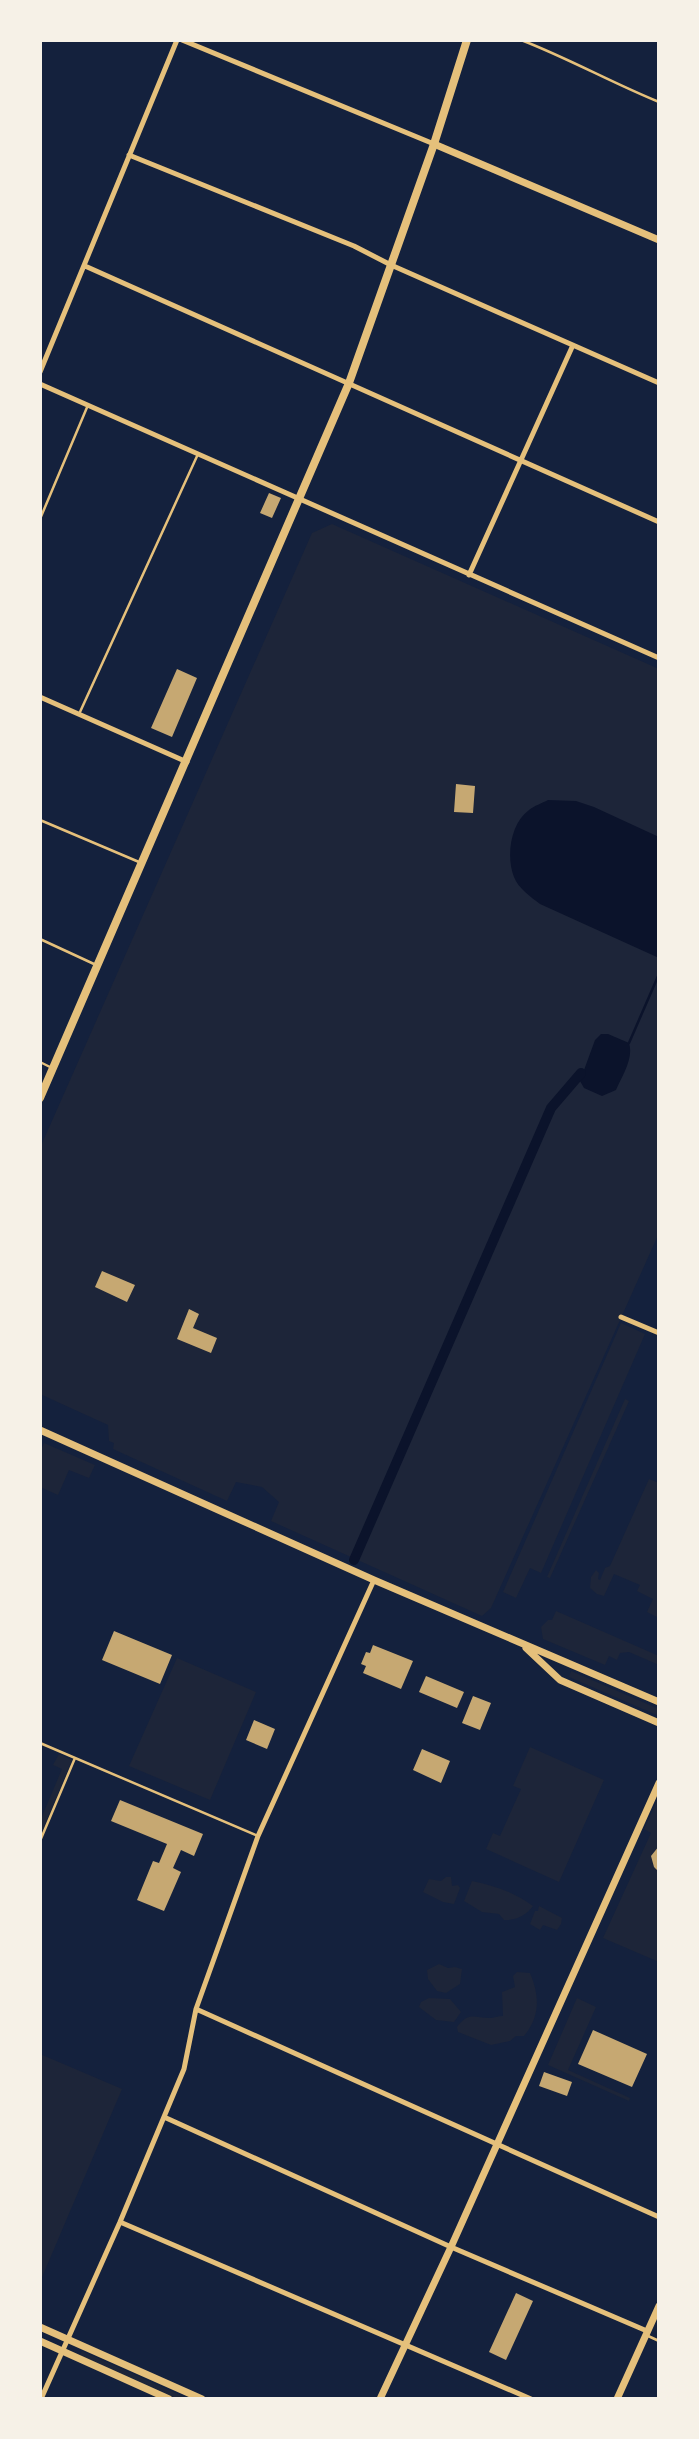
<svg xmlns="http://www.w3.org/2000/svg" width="699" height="2439" font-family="'Sofia Sans Condensed',sans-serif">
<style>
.green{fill:#1d2539}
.water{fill:#0b132b}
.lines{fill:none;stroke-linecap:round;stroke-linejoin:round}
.stream{stroke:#0b132b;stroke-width:2.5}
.canal{stroke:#0b132b;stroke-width:10}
.building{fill:#c6a872}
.service{stroke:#e5c07b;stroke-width:2.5}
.minor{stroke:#e5c07b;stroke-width:5}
.tertiary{stroke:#e5c07b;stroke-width:7}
.secondary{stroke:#e5c07b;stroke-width:8}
</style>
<rect width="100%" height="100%" fill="#14213d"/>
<!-- green -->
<path class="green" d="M332 524 659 669V1233L491 1608 482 1616 271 1521 279 1502 262 1487 236 1482 227 1501 113 1449 114 1443 109 1441 108 1425 40 1394V1148L312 533Z
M621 1323 645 1334 541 1573 530 1568 516 1598 503 1592Z
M625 1399 629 1401 550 1578 547 1577Z
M44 1443 95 1465 89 1478 69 1470 58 1495 40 1487V1452Z
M649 1479 659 1483V1618L647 1612 653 1599 637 1591 640 1585 614 1574 604 1596 597 1594 590 1588 591 1577 596 1570 599 1573 598 1579 600 1580 605 1568 610 1566Z
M556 1611 659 1656V1665L629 1652 620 1653 617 1660 609 1656 605 1665 543 1639 541 1627 548 1620H552Z
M177 1658 256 1692 210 1800 129 1766Z
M571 1671 659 1709V1716L569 1677Z
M530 1747 604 1780 559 1882 486 1849 493 1833 500 1836 521 1789 513 1786Z
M59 1754 72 1760 40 1836V1821L62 1769 53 1765Z
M659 1796V1962L603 1938 651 1833 644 1829Z
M446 1877H451L452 1886 458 1885 460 1888 454 1904 443 1902 423 1892 429 1879 441 1881Z
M472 1881C495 1886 514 1892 533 1906 527 1915 515 1921 504 1920L499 1914 482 1912 464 1901Z
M539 1906 562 1918 561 1924 557 1930 543 1925 540 1930 530 1924 535 1911H538Z
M439 1964 448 1968 455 1967 462 1969 460 1984 446 1993 437 1991 428 1979 427 1970Z
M517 1972 530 1973C540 1996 540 2017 524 2036H516L510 2041 491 2045 458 2032 457 2027C469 2011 474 2018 490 2018 494 2018 498 2016 503 2016L502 1992 515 1987 513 1976Z
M429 1998 450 1999 461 2012 454 2022 436 2020 419 2007 421 2002Z
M577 1998 596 2007 568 2070 630 2098 629 2101 548 2065Z
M40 2054 122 2089 40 2282Z
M82 2351 189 2399H178L80 2355Z"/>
<!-- water -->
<path class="water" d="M548 800 576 801 594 807 659 837V958L540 904C531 897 518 888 514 877 506 857 510 824 529 810 534 806 542 803 548 800Z
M601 1034H608L629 1043C634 1058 622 1076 616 1090L602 1096 584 1088 580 1081 595 1040Z"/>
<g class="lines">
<!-- stream -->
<path class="stream" d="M629 1043 659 974"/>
<!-- canal -->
<path class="canal" d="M354 1560 551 1108 581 1073"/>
</g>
<!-- building -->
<path class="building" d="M269 493 281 498 272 518 260 513Z
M177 669 197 678 172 737 151 728Z
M456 784 475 786 473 813 454 812Z
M102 1271 135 1285 127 1302 95 1287Z
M189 1309 199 1314 193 1328 217 1338 211 1353 177 1339Z
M114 1631 172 1655 160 1684 102 1660Z
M373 1645 413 1661 401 1689 363 1673 366 1666 361 1664 366 1652 370 1653Z
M426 1676 464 1692 457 1708 419 1692Z
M473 1696 491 1703 480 1730 462 1723Z
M254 1720 275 1729 267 1749 246 1740Z
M422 1749 450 1761 441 1783 413 1770Z
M120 1800 203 1834 194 1856 181 1850 173 1868 181 1872 164 1911 137 1900 153 1861 159 1863 167 1844 111 1821Z
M659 1846V1872L654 1867 651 1856Z
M593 2030 647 2054 632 2087 578 2064Z
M544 2072 572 2082 567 2096 539 2086Z
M516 2293 533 2301 506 2360 489 2352Z"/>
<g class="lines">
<!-- service -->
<path class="service" d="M521 40C568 58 612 83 659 102
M40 519 88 405
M80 712 198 454
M40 820 139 862
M40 939 94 964
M40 1062 50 1067
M40 1743 258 1836
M40 1841 75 1758
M646 2335 659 2341"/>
<!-- minor -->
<path class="minor" d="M182 40 434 144
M129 155 354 246 391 265 659 383
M85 266 659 522
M40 372 177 40
M40 384 659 658
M469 575 573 345
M40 697 187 762
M621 1317 659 1333
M196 2009 659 2217
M164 2117 451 2247 647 2331
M120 2222 531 2399
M41 2399 120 2222 184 2069 196 2009 258 1836 374 1580"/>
<!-- tertiary -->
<path class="tertiary" d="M434 144 659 240
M40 1430 374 1580 659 1702
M526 1648 560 1680 659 1723
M40 2327 202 2399
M40 2341 169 2399
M380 2399 451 2247 659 1783
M617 2399 659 2306"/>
<!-- secondary -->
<path class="secondary" d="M40 1098 349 383 434 144 467 40"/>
</g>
<!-- border -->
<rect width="699" height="2439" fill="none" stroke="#f6f1e7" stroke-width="84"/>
</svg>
